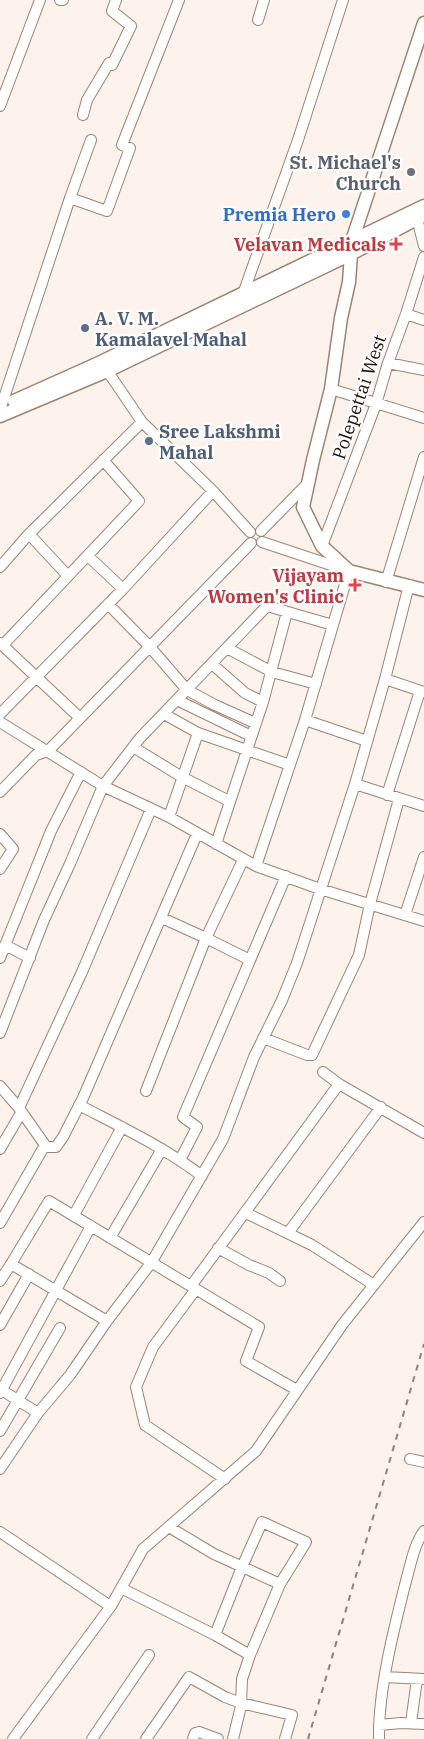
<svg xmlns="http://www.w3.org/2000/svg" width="424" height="1739" font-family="'IBM Plex Serif',serif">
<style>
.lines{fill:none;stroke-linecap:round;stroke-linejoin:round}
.minor-casing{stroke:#9c8474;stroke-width:12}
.major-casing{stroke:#9c8474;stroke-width:15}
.minor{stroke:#fff;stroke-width:10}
.major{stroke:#fff;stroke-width:12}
.rail{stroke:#8d837d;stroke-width:2;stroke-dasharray:6 6;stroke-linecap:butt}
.worship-dot{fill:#6b7280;stroke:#fff;stroke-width:2}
.shop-dot{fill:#3f7fe0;stroke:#fff;stroke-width:2}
.health-dot{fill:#e0444e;stroke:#fff;stroke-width:2}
.service-dot{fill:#5c6f8a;stroke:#fff;stroke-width:2}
.labels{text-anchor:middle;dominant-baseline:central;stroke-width:4.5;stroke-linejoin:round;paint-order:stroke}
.worship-label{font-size:18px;font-weight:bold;fill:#5b616d;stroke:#fff;text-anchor:end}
.shop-label{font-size:18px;font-weight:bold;fill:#366cbe;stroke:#fff;text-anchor:end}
.health-label{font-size:18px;font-weight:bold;fill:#be3a42;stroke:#fff;text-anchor:end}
.service-label{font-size:18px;font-weight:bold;fill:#4e5e75;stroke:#fff;text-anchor:start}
.street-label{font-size:18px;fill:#1b120c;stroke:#fff}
</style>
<rect width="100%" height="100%" fill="#fef3ec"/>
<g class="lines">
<defs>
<path id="minor" d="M60 0H63
M258 20 264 0
M0 106 40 0
M83 115 87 100 109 63 112 65 131 26 112 11 116 0
M91 140 70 198 107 211 130 148 122 145 179 0
M417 218 424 246
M243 294 298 140 343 0
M406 314 424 320
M388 363 424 370
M104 366 142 422 213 491 250 532
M331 389 424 418
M1 407 70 198
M261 531 308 483
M29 534 68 576
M322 546 376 404 388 363 406 314 424 257
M88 556 123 589
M0 567 29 534 142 422
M386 582 424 457
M409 585 385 679 355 784 424 806
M108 604 150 647 187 690 215 705 255 723
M0 643 80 718
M3 645 139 501 103 460
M227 648 272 672 316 684
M212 664 245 693 263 702
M385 679 424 692
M177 700 251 736
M0 714 123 589 213 491
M164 714 198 733 290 765
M305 720 367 741
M0 722 103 786 169 817 256 866 320 889 424 921
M133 747 182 777 229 801
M0 792 36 755 48 751 251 543
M387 795 420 691
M169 817 198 733
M0 834 13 849 0 869
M216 844 263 702 287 612
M256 866 305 720 333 625
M405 915 424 857
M162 918 206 938 250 960
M5 945 30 958
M0 958 51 831 81 772
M0 1033 44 920 69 866 103 786 140 738 267 606 333 625 349 571 262 542
M263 1038 307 1055H312L359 955 370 904 399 799
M323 1072 339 1084 424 1133
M0 1086 19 1108 45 1145 47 1147H56L63 1137 83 1098 197 834
M146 1091 206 938 243 860
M79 1105C121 1127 164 1147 202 1176
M19 1108 82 972 151 809
M0 1149 21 1113
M180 1160 197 1127 183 1117 286 876
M246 1213 312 1245 374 1285
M74 1215 122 1127
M0 1223 45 1145
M288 1233 381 1107
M110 1238 162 1149
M218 1248 249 1265 269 1273 280 1281
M11 1264 49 1201 259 1327 246 1361 297 1390
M0 1281 11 1264 107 1321 151 1263 223 1139 254 1057 282 1000 297 963 355 784
M191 1286 339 1084
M196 1289 153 1347 136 1387 145 1425 225 1479
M0 1325 29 1274
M0 1389 38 1413
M0 1393 91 1226
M0 1431 60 1328
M410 1459 424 1462
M0 1469 38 1413 70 1375 107 1321
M169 1527 214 1554 280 1584
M0 1532 110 1606
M121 1588 215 1635 250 1655
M215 1635 242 1567 262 1522 306 1542 280 1584 250 1655 242 1679 241 1706 233 1739
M385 1677 424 1679
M411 1723 417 1679
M379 1725 401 1723 424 1724
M13 1739 111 1606 143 1549 256 1451 342 1325 424 1222
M92 1739 149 1655
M146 1739 189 1677 225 1697 241 1703 292 1715 285 1739
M193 1739 195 1733 199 1732 218 1739
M379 1739C378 1691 394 1628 406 1581 411 1563 414 1545 424 1531"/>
<path id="major" d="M424 23 352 241 349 282 341 318 331 389 313 460 303 507 322 546 349 571 424 590
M14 401 101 362 424 206
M0 416 107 371 351 254 424 215"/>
</defs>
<!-- minor casing -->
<use href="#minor" class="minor-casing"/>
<!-- major casing -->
<use href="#major" class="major-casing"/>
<!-- minor -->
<use href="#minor" class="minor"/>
<!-- major -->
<use href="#major" class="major"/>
<!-- rail -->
<path class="rail" d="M308 1739 424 1344"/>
</g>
<!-- markers -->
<circle class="worship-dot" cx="411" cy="172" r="5"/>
<circle class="shop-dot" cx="346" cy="214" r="5"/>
<g class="health-dot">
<path d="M393.5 236.5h5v5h5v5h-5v5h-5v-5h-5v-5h5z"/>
<path d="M352.5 577.5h5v5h5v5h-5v5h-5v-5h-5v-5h5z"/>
</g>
<g class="service-dot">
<circle cx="85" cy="328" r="5"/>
<circle cx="149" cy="441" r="5"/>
</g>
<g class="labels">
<!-- worship labels -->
<g class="worship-label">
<text x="401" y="162">St. Michael's<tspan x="401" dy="21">Church</tspan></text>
</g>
<!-- shop labels -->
<g class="shop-label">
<text x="336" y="214">Premia Hero</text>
</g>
<!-- health labels -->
<g class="health-label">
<text x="386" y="244">Velavan Medicals</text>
<text x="344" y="575">Vijayam<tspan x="344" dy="21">Women's Clinic</tspan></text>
</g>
<!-- service labels -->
<g class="service-label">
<text x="95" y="318">A. V. M.<tspan x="95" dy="21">Kamalavel Mahal</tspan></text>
<text x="159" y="431">Sree Lakshmi<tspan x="159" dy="21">Mahal</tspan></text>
</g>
<!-- street labels -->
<g class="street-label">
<text transform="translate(359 397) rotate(-71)">Polepettai West</text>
</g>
</g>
</svg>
